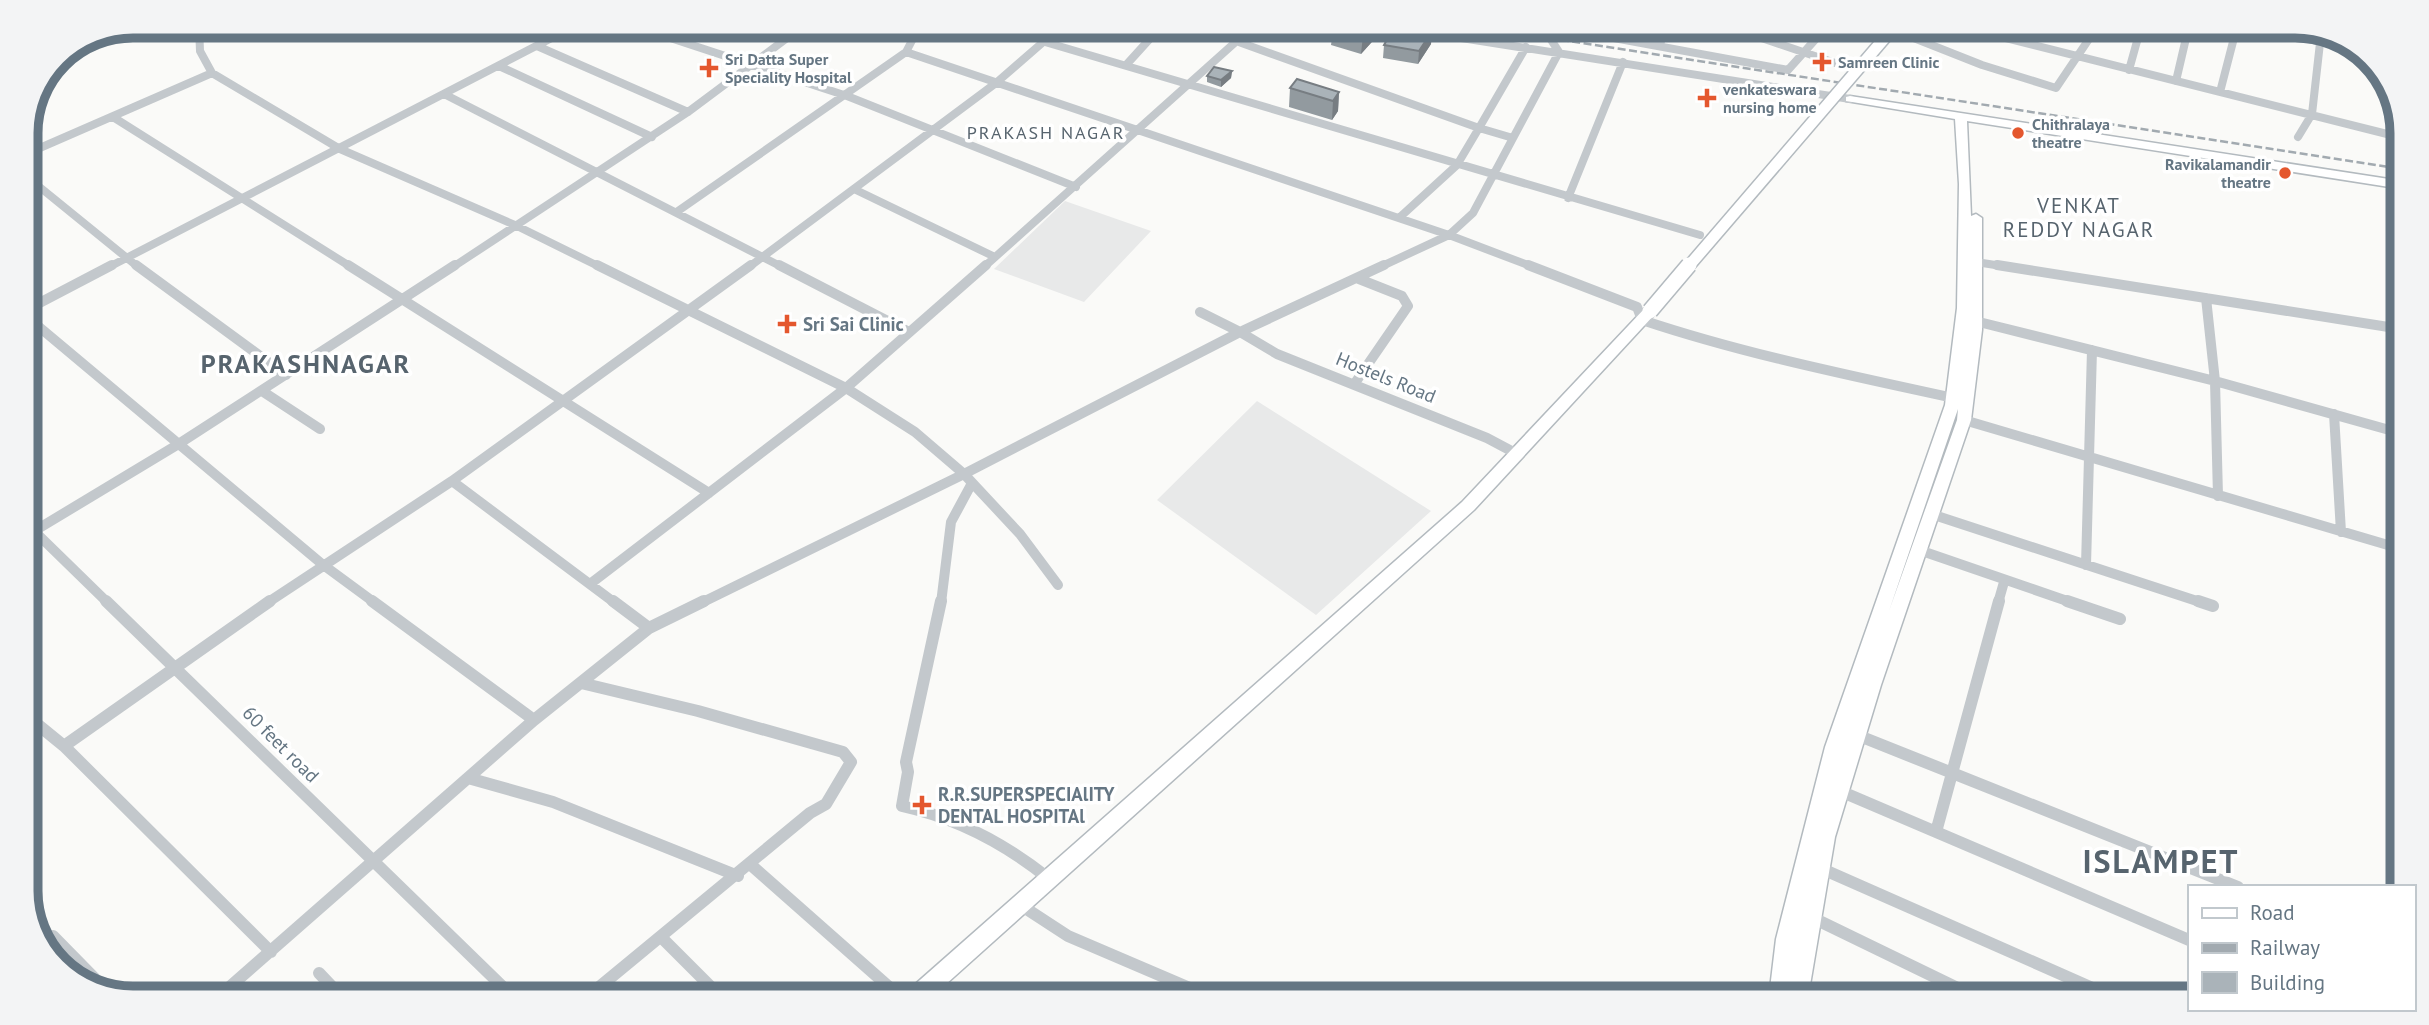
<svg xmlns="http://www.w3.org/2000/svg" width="2429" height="1025" font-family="'PT Sans',sans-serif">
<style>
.built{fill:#e8e9e9}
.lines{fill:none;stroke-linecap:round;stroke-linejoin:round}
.secondary-casing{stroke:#b3babf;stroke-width:3}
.street-far2{stroke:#c3c8cc;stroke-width:8}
.street-far1{stroke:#c3c8cc;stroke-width:10}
.street{stroke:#c3c8cc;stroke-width:12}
.secondary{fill:#fff;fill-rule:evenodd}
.rail{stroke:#a2aab0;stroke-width:2.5;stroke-dasharray:8 3.5;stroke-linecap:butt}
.secondary-bridge-far1-casing{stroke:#b3babf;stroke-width:14;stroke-linecap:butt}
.secondary-bridge-casing{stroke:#b3babf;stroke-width:18;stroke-linecap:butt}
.secondary-bridge-far1{stroke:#fff;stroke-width:11}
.secondary-bridge{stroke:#fff;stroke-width:15}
.wall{fill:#929a9f}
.shaded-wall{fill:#777d82}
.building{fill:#aab3b9;stroke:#777d82;stroke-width:2}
.poi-dot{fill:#e4572e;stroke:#fff;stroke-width:2.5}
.labels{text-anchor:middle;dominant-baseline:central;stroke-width:7;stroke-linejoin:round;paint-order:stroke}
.far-poi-label{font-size:16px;font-weight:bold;fill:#657683;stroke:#fff;text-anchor:start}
.far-neighbourhood-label{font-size:18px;letter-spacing:2px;fill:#57646e;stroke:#fff}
.poi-label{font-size:19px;font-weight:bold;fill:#657683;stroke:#fff;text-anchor:start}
.street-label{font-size:19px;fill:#657683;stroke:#fff}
.neighbourhood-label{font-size:21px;letter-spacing:2px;fill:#57646e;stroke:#fff}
.district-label{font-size:26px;font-weight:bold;letter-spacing:2px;fill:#57646e;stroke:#fff}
.near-district-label{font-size:32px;font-weight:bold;letter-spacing:2px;fill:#57646e;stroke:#fff}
.rim{fill:none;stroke:#657683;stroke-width:9}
</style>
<rect width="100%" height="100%" fill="#fafaf8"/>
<!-- built -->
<path class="built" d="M1065 201 1151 231 1084 302 994 269Z
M1257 401 1431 511 1316 615 1157 500Z"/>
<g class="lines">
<defs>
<path id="secondary" d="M133 26H142L137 29H127Z
M1850 96 2402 181V189L1967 121 1971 216 1976 214 1982 218V330L1971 420 1881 685 1835 837 1808 997H1769L1776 939 1825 747 1945 405 1957 308 1959 184 1955 119 1846 101V97ZM1958 409 1957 420 1889 611Z
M1650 307 1655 308 1657 311 1655 314 1474 510 935 994H909L912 987 1462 502 1645 308Z"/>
</defs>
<!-- secondary casing -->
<use href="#secondary" class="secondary-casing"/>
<!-- street-far2 -->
<path class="street-far2" d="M199 26 200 51 212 73 340 149 517 226 600 267
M640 28 847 96 1076 187
M918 29 906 52 1449 235 1533 267
M1417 31 1850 99
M1581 32 1788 70 1822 32
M1744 32 1844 66
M1901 33 1982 65 2056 88 2093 33
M1986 33 2391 135 2392 98
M2286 34 2357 50
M679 40 698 28
M1236 41 1479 128 1457 165 1399 218
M1045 42 1700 235
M537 46 688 112
M1659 46 1665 32
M1127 64 1156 32
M499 66 652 137
M2129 70 2139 34
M2176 81 2187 34
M2220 92 2235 34
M444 94 782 267
M113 117 351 267
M2298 137 2312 114 2321 34
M1513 138 1479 128 1526 47
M26 154 212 73
M26 176 138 267
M856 190 995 257
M1568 198 1623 62
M678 211 906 52
M1976 262 2008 267
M109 267 571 28
M453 267 688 112 799 29
M749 267 996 83 1057 30
M984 267 1249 30
M1380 267 1449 235 1473 213 1559 52 1548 35 1550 31"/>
<!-- street-far1 -->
<path class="street-far1" d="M136 265 286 375
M348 265 709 493
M597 265 846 388 915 432 964 474 1020 534 1058 585
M779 265 909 332
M1528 265 1637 307 1642 320C1744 354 1848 375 1953 398
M1997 265 2401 329
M2206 298 2215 381 2218 496
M26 310 112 265
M1200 312 1240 332 1384 265
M26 316 322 564 375 603
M1975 321 2215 381 2400 433
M1355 383 1408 306 1402 296 1359 279
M262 391 320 429
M2334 414 2341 532
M1964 420 2398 548
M452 481 615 603
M1931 514 2203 603
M26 523 108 603
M26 536 177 445 455 265
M1919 550 2073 603
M2086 565 2092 350
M590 584 846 388 986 265
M267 603 452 481 751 265
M701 603 964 474 1240 332 1277 354 1487 438 1519 455
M941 603 951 522 972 483
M1998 603 2004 582"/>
<!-- street -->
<path class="street" d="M106 601 508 992
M372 601 534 720
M613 601 649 628
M941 601 906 762 908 772 902 806C957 818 1004 843 1048 878
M2067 601 2120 619
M2198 601 2213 606
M581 683 698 711 843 752 851 762 826 804 810 813 592 993
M26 715 64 746 271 952
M1857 735 2238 887
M64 746 270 601
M468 778 553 802 738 876
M1840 791 2189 940
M1936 832 1999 601
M751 865 897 994
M1820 868 2115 998
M1019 904 1068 936 1206 995
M1811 917 1978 998
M53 936 107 991
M662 938 717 993
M319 973 337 992
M225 991 534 720 649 628 704 601"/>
<!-- secondary -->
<use href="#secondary" class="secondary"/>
<!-- rail -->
<path class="rail" d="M1504 31 2402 169"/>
<defs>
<path id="secondary-bridge-far1" d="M1688 267 1889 33"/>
<path id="secondary-bridge" d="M1650 311 1689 265"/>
</defs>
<!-- secondary-bridge-far1 casing -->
<use href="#secondary-bridge-far1" class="secondary-bridge-far1-casing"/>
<!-- secondary-bridge casing -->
<use href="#secondary-bridge" class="secondary-bridge-casing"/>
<!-- secondary-bridge-far1 -->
<use href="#secondary-bridge-far1" class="secondary-bridge-far1"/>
<!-- secondary-bridge -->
<use href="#secondary-bridge" class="secondary-bridge"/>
</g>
<!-- wall -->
<path class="wall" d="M1333 31H1379V34L1361 54 1331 45Z
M1432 31 1431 44 1418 64 1383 58 1384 45Z
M1232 71 1231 78 1221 87 1207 82V76Z
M1290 88 1339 92 1338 111 1332 120 1289 107Z"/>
<!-- shaded-wall -->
<path class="shaded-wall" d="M1367 31H1379V34L1361 54 1363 35Z
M1432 31 1431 44 1418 64 1419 51Z
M1232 71 1231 78 1221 87V80Z
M1339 92 1338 111 1332 120 1333 101Z"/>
<!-- building -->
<path class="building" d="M1347 31H1367L1363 35Z
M1392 31H1432L1419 51 1384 45Z
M1214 67 1232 71 1221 80 1207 76Z
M1297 79 1339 92 1333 101 1290 88Z"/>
<!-- markers -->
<g class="poi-dot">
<path d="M1818.5 51.5h7v7h7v7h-7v7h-7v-7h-7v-7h7z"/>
<path d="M705.5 57.5h7v7h7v7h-7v7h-7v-7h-7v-7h7z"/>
<path d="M1703.5 87.5h7v7h7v7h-7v7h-7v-7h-7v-7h7z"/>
<circle cx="2018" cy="133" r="7"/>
<circle cx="2285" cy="173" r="7"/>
<path d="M783.5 313.5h7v7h7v7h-7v7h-7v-7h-7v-7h7z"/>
<path d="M918.5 794.5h7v7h7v7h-7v7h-7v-7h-7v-7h7z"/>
</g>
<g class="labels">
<!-- far-poi labels -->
<g class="far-poi-label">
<text x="725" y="59">Sri Datta Super<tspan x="725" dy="18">Speciality Hospital</tspan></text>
<text x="1838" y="62">Samreen Clinic</text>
<text x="1723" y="89">venkateswara<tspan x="1723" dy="18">nursing home</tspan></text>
<text x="2032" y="124">Chithralaya<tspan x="2032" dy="18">theatre</tspan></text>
<text x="2271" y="164" text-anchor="end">Ravikalamandir<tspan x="2271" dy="18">theatre</tspan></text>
</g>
<!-- far-neighbourhood labels -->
<g class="far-neighbourhood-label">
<text x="1046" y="132">PRAKASH NAGAR</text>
</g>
<!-- poi labels -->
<g class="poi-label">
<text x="803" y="324">Sri Sai Clinic</text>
<text x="938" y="794">R.R.SUPERSPECIAlITY<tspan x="938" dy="22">DENTAL HOSPITAl</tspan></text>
</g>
<!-- street labels -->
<g class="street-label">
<text transform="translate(1386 377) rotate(22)">Hostels Road</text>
<text transform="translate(281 744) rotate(45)">60 feet road</text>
</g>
<!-- neighbourhood labels -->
<g class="neighbourhood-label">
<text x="2079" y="205">VENKAT<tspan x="2079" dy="24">REDDY NAGAR</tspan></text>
</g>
<!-- district labels -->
<g class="district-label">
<text x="306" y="363">PRAKASHNAGAR</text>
</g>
<!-- near-district labels -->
<g class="near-district-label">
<text x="2161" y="861">ISLAMPET</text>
</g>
</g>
<!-- crop -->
<path d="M0 0H2429V1025H0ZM133 38H2295A95 95 0 0 1 2390 133V891A95 95 0 0 1 2295 986H133A95 95 0 0 1 38 891V133A95 95 0 0 1 133 38Z" fill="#f3f4f5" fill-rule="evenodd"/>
<path class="rim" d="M133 38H2295A95 95 0 0 1 2390 133V891A95 95 0 0 1 2295 986H133A95 95 0 0 1 38 891V133A95 95 0 0 1 133 38Z"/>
<!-- legend -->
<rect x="2188" y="885" width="228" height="126" fill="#ffffff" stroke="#c1c8cd" stroke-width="2"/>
<rect x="2202" y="908" width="35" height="10" fill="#ffffff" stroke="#c1c8cd" stroke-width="2"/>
<text x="2250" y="920" font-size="21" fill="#657683">Road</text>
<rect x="2202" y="943" width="35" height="10" fill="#a2aab0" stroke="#c1c8cd" stroke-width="2"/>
<text x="2250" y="955" font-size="21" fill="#657683">Railway</text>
<rect x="2202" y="972" width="35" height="21" fill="#aab3b9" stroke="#c1c8cd" stroke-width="2"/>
<text x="2250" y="990" font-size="21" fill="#657683">Building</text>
</svg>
